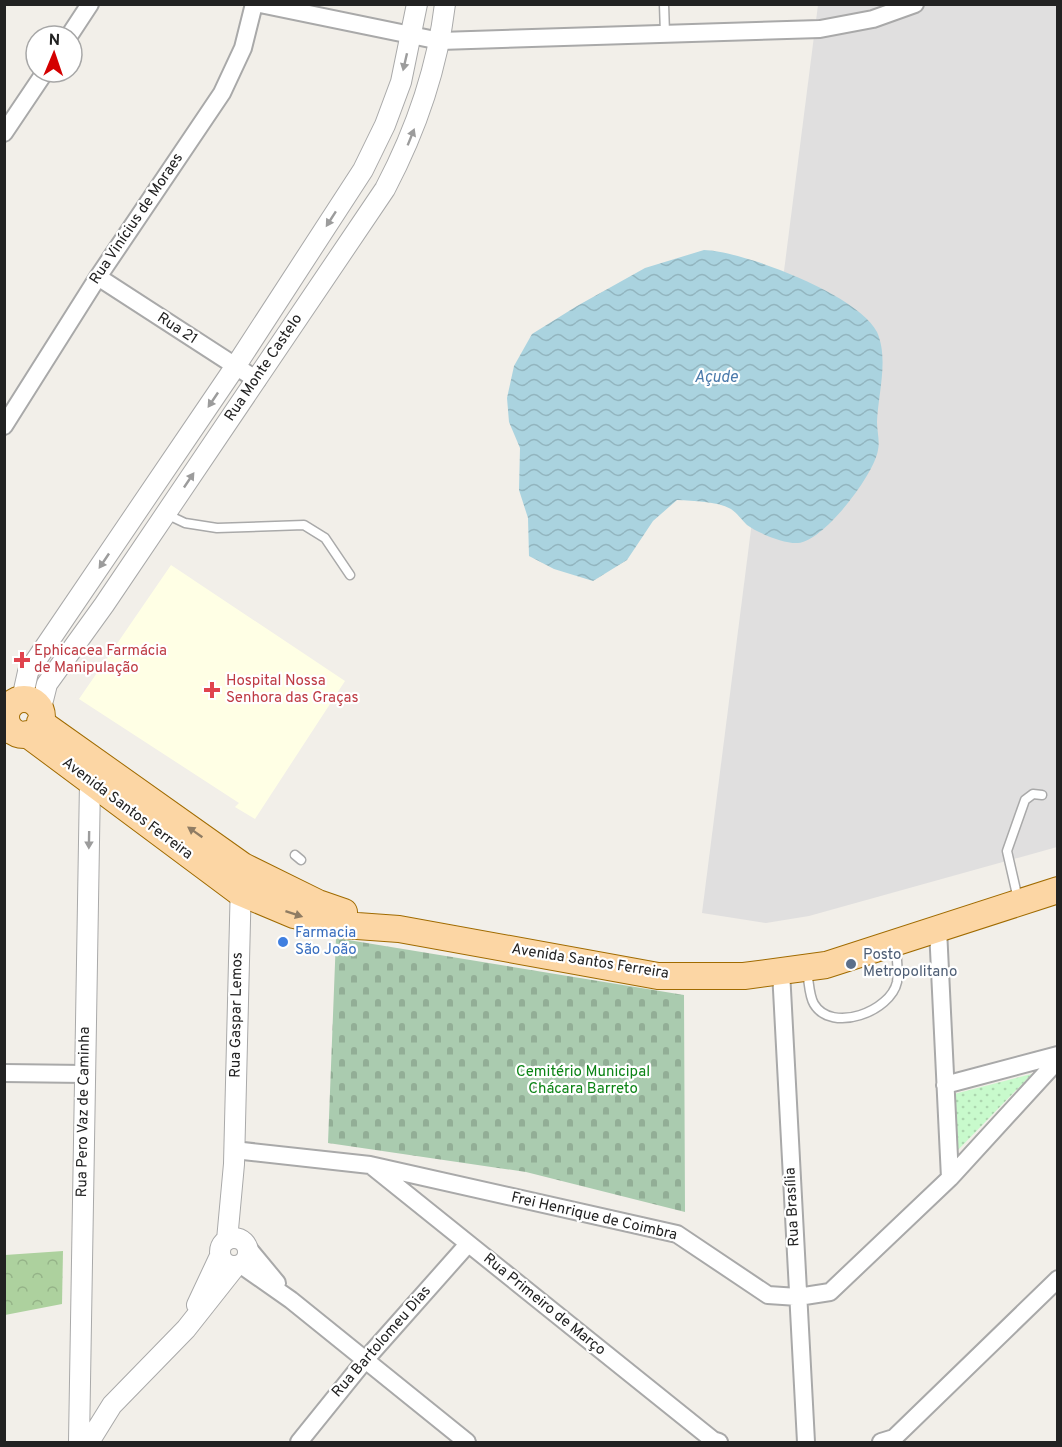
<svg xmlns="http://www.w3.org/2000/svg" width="1062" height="1447" font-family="Overpass,sans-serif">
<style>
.residential{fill:#e0dfdf}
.education{fill:#ffffe5}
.forest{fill:url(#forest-crowns)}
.cemetery{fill:url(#cemetery-stones)}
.park{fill:url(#park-dots)}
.water{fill:url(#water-waves)}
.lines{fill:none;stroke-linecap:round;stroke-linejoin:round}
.service-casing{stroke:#a9a9a9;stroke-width:11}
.minor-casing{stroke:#a9a9a9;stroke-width:20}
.tertiary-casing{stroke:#a9a9a9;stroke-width:22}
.primary-casing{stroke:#a06b00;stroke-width:28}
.service{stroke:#fff;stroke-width:8}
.minor{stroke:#fff;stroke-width:16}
.tertiary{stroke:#fff;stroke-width:20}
.primary{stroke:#fcd6a4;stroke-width:26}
.oneway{fill:#9c9c9c}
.oneway2{fill:#8f7c63}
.health-dot{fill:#e0444e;stroke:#fff;stroke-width:2}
.shop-dot{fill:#3f7fe0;stroke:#fff;stroke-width:2}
.service-dot{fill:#5c6f8a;stroke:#fff;stroke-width:2}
.labels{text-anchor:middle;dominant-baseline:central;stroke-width:4.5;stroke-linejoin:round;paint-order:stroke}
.street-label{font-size:15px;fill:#222;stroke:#fff}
.health-label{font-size:15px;fill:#be3a42;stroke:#fff;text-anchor:start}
.shop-label{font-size:15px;fill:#366cbe;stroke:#fff;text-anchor:start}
.service-label{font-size:15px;fill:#4e5e75;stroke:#fff;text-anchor:start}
.park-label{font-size:15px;fill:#0c8416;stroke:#fff}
.water-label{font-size:16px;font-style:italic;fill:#4a7aab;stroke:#fff}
</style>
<defs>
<pattern id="forest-crowns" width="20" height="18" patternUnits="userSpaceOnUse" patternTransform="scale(1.5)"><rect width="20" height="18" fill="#add19e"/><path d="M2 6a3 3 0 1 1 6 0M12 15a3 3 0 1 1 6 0" fill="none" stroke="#95b388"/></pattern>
<pattern id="cemetery-stones" width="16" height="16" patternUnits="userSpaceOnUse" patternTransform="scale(1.5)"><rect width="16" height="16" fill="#aacbaf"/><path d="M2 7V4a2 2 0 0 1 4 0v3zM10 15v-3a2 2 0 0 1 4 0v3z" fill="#92ae96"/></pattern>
<pattern id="park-dots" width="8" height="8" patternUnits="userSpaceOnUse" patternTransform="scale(1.5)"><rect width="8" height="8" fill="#c8facc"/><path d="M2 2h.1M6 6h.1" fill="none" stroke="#acd6af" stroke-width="1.8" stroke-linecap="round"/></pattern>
<pattern id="water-waves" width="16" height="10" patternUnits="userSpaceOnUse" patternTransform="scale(1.5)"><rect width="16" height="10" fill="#aad3df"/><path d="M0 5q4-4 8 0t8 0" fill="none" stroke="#92b5bf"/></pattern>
</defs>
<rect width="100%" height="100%" fill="#f2efe9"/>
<!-- residential -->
<path class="residential" d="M818 5H1057V847L809 916 766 923 702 913Z"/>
<!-- education -->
<path class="education" d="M171 565 345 681 255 819 235 807 239 803 79 699Z"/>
<!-- forest -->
<path class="forest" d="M63 1251 62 1304 5 1315V1255Z"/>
<!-- cemetery -->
<path class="cemetery" d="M336 938 684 995 685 1212 526 1172 328 1143Z"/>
<!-- park -->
<path class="park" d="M1032 1074 956 1152 954 1094Z"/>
<!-- water -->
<path class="water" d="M704 250C743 251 859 295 877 332 889 359 878 394 877 422 877 431 880 441 878 450 874 475 824 541 798 543 784 544 758 533 747 525 742 520 737 513 731 509 716 501 694 501 677 500L653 521 627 560 593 581 554 569 529 556 528 518 519 490 520 448 509 422 507 398 514 366 532 334 577 306 645 268Z"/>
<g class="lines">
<defs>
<path id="service" d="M664 4 665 34
M166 514 185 523 217 528 304 525 325 538 350 575
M295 855 301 860
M1018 899 1007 851 1025 800 1033 794 1042 795
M807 972C809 981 809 996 814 1004 832 1034 891 1011 897 982 899 970 896 956 896 944"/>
<path id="minor" d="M260 4 440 41 820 29 873 19 915 4
M69 36 90 4
M4 133 45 72
M98 277 257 380
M4 426 98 277 222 93 243 48 254 4
M938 929 950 1178
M781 971 806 1442
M4 1073 85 1074
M945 1085 1058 1055
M234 1150 370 1165 677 1234 768 1295 798 1297 830 1292 950 1178 1058 1060
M373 1167 713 1440 719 1442
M248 1248 277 1283
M241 1265 291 1300 467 1442
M299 1442 366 1359 468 1244
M881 1442 894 1438 1058 1279"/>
<path id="tertiary" d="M22 699 28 672 235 367 363 170 385 125 401 82 417 4
M40 712 47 684 104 605 385 189C416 130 437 71 445 4
M4 733 12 730
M220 1252a14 14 0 1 1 28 0a14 14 0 1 1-28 0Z
M227 1240 234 1164 241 880
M197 1305 220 1256
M79 1442 90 782
M89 1442 112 1405 186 1329 235 1267"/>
<path id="primary" d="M6 717a18 18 0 1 1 36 0a18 18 0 1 1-36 0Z
M40 722 243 866 318 903 344 912
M27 734 239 892 294 915 343 925 399 929 658 976H744L826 965 1058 890"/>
</defs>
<!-- service casing -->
<use href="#service" class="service-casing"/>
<!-- minor casing -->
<use href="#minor" class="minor-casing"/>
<!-- tertiary casing -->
<use href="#tertiary" class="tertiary-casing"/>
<!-- primary casing -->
<use href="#primary" class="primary-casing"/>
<!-- service -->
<use href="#service" class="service"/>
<!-- minor -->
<use href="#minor" class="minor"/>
<!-- tertiary -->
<use href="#tertiary" class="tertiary"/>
<!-- primary -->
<use href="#primary" class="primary"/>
</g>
<!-- one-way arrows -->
<defs><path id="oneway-solid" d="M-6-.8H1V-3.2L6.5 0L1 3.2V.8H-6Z" transform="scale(1.5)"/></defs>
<g class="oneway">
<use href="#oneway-solid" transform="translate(405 62) rotate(103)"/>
<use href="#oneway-solid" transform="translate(411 137) rotate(-68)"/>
<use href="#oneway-solid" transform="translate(331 219) rotate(123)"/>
<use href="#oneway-solid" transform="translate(213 400) rotate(124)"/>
<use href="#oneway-solid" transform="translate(189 480) rotate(-56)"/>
<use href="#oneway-solid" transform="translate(104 561) rotate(124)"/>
<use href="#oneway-solid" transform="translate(89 840) rotate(91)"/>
</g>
<g class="oneway2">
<use href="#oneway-solid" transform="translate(195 832) rotate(-145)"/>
<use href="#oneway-solid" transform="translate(294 914) rotate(18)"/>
</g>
<!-- markers -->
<g class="health-dot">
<path d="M19 651h6v6h6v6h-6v6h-6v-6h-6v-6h6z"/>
<path d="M209 681h6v6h6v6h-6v6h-6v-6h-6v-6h6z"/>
</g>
<circle class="shop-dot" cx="283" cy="942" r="6"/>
<circle class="service-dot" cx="851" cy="964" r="6"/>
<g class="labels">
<!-- street labels -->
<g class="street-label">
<text transform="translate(137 219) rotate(-56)">Rua Vinícius de Moraes</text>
<text transform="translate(177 329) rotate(33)">Rua 21</text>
<text transform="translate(264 368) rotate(-56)">Rua Monte Castelo</text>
<text transform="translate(127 809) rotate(37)">Avenida Santos Ferreira</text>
<text transform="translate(590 962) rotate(9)">Avenida Santos Ferreira</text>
<text transform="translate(237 1015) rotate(-89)">Rua Gaspar Lemos</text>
<text transform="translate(84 1112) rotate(-89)">Rua Pero Vaz de Caminha</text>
<text transform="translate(793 1207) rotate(-93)">Rua Brasília</text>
<text transform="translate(594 1217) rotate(13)">Frei Henrique de Coimbra</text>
<text transform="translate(544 1305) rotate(39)">Rua Primeiro de Março</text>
<text transform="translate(382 1342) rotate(-49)">Rua Bartolomeu Dias</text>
</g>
<!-- health labels -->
<g class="health-label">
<text x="34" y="651">Ephicacea Farmácia<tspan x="34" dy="17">de Manipulação</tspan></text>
<text x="226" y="681">Hospital Nossa<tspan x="226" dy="17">Senhora das Graças</tspan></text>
</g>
<!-- shop labels -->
<g class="shop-label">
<text x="295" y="933">Farmacia<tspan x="295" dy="17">São João</tspan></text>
</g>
<!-- service labels -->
<g class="service-label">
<text x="863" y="955">Posto<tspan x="863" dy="17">Metropolitano</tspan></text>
</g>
<!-- park labels -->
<g class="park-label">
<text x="583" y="1072">Cemitério Municipal<tspan x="583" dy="17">Chácara Barreto</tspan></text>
</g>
<!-- water labels -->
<g class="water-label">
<text x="716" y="378">Açude</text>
</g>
</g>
<!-- border -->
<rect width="1062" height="1447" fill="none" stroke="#222222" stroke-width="12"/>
<!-- north arrow -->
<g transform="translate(54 54) rotate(2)"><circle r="28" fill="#ffffff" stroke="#a7a7a7" stroke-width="1.5"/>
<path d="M0-4.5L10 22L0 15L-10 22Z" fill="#d40000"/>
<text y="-9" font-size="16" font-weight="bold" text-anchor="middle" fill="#222222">N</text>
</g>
</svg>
